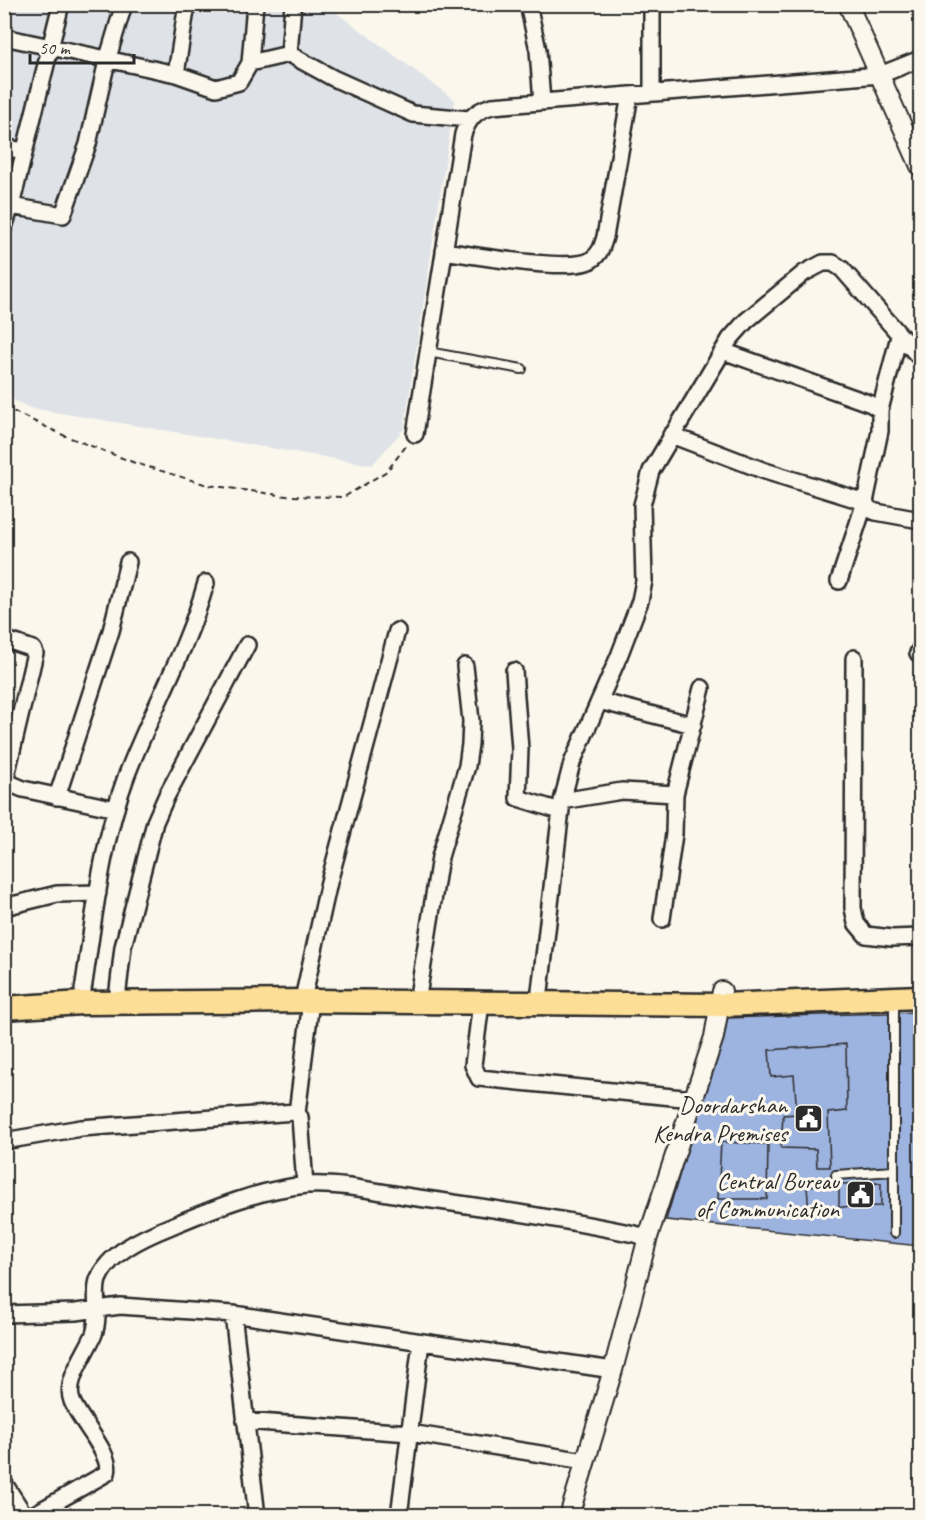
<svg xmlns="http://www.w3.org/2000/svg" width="925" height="1520" font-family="Caveat,sans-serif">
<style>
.built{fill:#dfe3e8}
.building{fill:#9db3e0;stroke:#2b2b2b;stroke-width:1.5}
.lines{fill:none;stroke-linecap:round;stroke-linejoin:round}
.service-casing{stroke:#2b2b2b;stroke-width:12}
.minor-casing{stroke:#2b2b2b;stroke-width:20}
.tertiary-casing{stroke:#2b2b2b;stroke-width:22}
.primary-casing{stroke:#2b2b2b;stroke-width:27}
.path{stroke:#2b2b2b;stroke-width:2;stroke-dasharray:6 4.5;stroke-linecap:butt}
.service{stroke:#fbf7ec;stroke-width:8}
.minor{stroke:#fbf7ec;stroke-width:15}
.tertiary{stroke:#fbf7ec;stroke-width:18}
.primary{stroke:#fcde96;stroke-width:22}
.labels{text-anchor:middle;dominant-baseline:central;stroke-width:6;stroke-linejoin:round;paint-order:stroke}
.poi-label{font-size:24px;fill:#2b2b2b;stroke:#fbf7ec;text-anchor:end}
</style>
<rect width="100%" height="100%" fill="#fbf7ec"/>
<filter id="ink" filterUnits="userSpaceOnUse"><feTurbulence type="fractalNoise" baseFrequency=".0167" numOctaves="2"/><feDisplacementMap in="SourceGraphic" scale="12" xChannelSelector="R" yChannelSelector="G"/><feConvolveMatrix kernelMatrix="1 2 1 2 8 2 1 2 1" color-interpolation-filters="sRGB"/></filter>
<g filter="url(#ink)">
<!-- built -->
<path class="built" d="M4 5H326L455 100 404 429 372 465 30 408 5 396Z"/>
<!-- building -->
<path class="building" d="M920 1012V1246L666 1220 726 1018Z
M846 1044 847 1111 828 1113 830 1167H817L816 1149 781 1148 783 1115 797 1114 794 1075 771 1077 769 1050Z
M721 1142 768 1144 767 1199H718Z
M881 1183V1206L839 1207V1184Z
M839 1184V1212L809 1214 807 1186Z"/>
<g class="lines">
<defs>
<path id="service" d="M428 352 522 369
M836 1175 893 1171
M894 1233V1001"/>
<path id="minor" d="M61 4 11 206 63 215 88 144 107 61 124 4
M293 4 289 54 333 78 413 114 469 119
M528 4 538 50 542 102
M652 4V93
M4 37 176 74 187 4
M250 63 289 54
M176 74 216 88 239 82 250 63 255 4
M4 147 23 151
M4 227 11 206
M444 251C472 255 571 273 591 260 600 254 602 247 605 237L630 95
M723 351 871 404 880 410V431L865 502 869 509 876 512 920 520
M880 410 899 336
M415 434 463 134C469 118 475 111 492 106L880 75 920 59
M671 435 765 471 865 502 839 581
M4 639 33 649 35 653 7 772 9 783 23 789 116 809
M918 653 920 649
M854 658 853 908 856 923 866 935 892 938 920 937
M514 671 520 749 518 798 560 811
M599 701 693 725
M57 797 111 631 128 562
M562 801 622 791 675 794 702 688
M4 907 57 894 98 893
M662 919 674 834 675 794
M83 990C94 919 101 845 126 777 151 711 187 651 206 583
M118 990 123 947 155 822 166 797 247 645
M305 990 329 882 397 631
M419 990 440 857 467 766 470 744 471 721 465 666
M540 991 562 801 572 763 619 656 640 601 644 581 642 505 651 471 730 339 746 321 804 273 823 263H833L842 269 920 358
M481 1003 473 1065 479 1078 693 1099
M297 1113 311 1001
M4 1141 81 1128 295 1112 300 1117 305 1185
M4 1314 76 1312 120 1306 233 1314 613 1370
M233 1314 257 1516
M245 1421 410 1433 585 1461
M4 1483 25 1516
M31 1516 107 1473C113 1455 79 1420 72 1401 64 1381 87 1352 94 1334 101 1314 93 1297 98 1280 108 1253 144 1237 169 1227 212 1209 260 1189 307 1185 341 1183 378 1192 411 1197 491 1208 569 1220 648 1237
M399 1516 421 1342"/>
<path id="tertiary" d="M848 4 920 166
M569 1516 613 1370 648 1237 714 1037 722 991"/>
<path id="primary" d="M4 1008 82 1003 311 1001 722 1005 920 997"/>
</defs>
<!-- service casing -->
<use href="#service" class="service-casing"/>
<!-- minor casing -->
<use href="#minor" class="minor-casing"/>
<!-- tertiary casing -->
<use href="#tertiary" class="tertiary-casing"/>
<!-- primary casing -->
<use href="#primary" class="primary-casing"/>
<!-- path -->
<path class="path" d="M4 407 63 435 135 463 208 485 286 496 344 497 387 471 406 446"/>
<!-- service -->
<use href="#service" class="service"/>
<!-- minor -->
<use href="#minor" class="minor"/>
<!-- tertiary -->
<use href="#tertiary" class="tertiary"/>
<!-- primary -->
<use href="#primary" class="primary"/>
</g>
</g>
<!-- icons -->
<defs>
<symbol id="civic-square" viewBox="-11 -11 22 22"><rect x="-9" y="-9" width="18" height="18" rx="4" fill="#2b2b2b" stroke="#fbf7ec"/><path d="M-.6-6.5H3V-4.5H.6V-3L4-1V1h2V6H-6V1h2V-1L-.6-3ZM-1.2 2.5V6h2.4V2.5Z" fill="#fff"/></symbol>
</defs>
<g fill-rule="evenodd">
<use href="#civic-square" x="792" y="1102" width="33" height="33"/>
<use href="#civic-square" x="844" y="1178" width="33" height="33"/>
</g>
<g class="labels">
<!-- poi labels -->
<g class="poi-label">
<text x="787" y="1105">Doordarshan<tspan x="787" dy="28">Kendra Premises</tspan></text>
<text x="839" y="1181">Central Bureau<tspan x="839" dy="28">of Communication</tspan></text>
</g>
</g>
<!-- margin -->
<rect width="925" height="1520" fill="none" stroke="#fbf7ec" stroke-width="24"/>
<rect x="12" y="12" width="901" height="1496" fill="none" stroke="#2b2b2b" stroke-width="2" filter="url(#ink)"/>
<!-- scale -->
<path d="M30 54v9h104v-9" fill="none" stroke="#2b2b2b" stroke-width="3"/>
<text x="39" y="54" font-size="18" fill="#2b2b2b" stroke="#fbf7ec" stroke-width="4.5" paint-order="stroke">50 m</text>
</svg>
